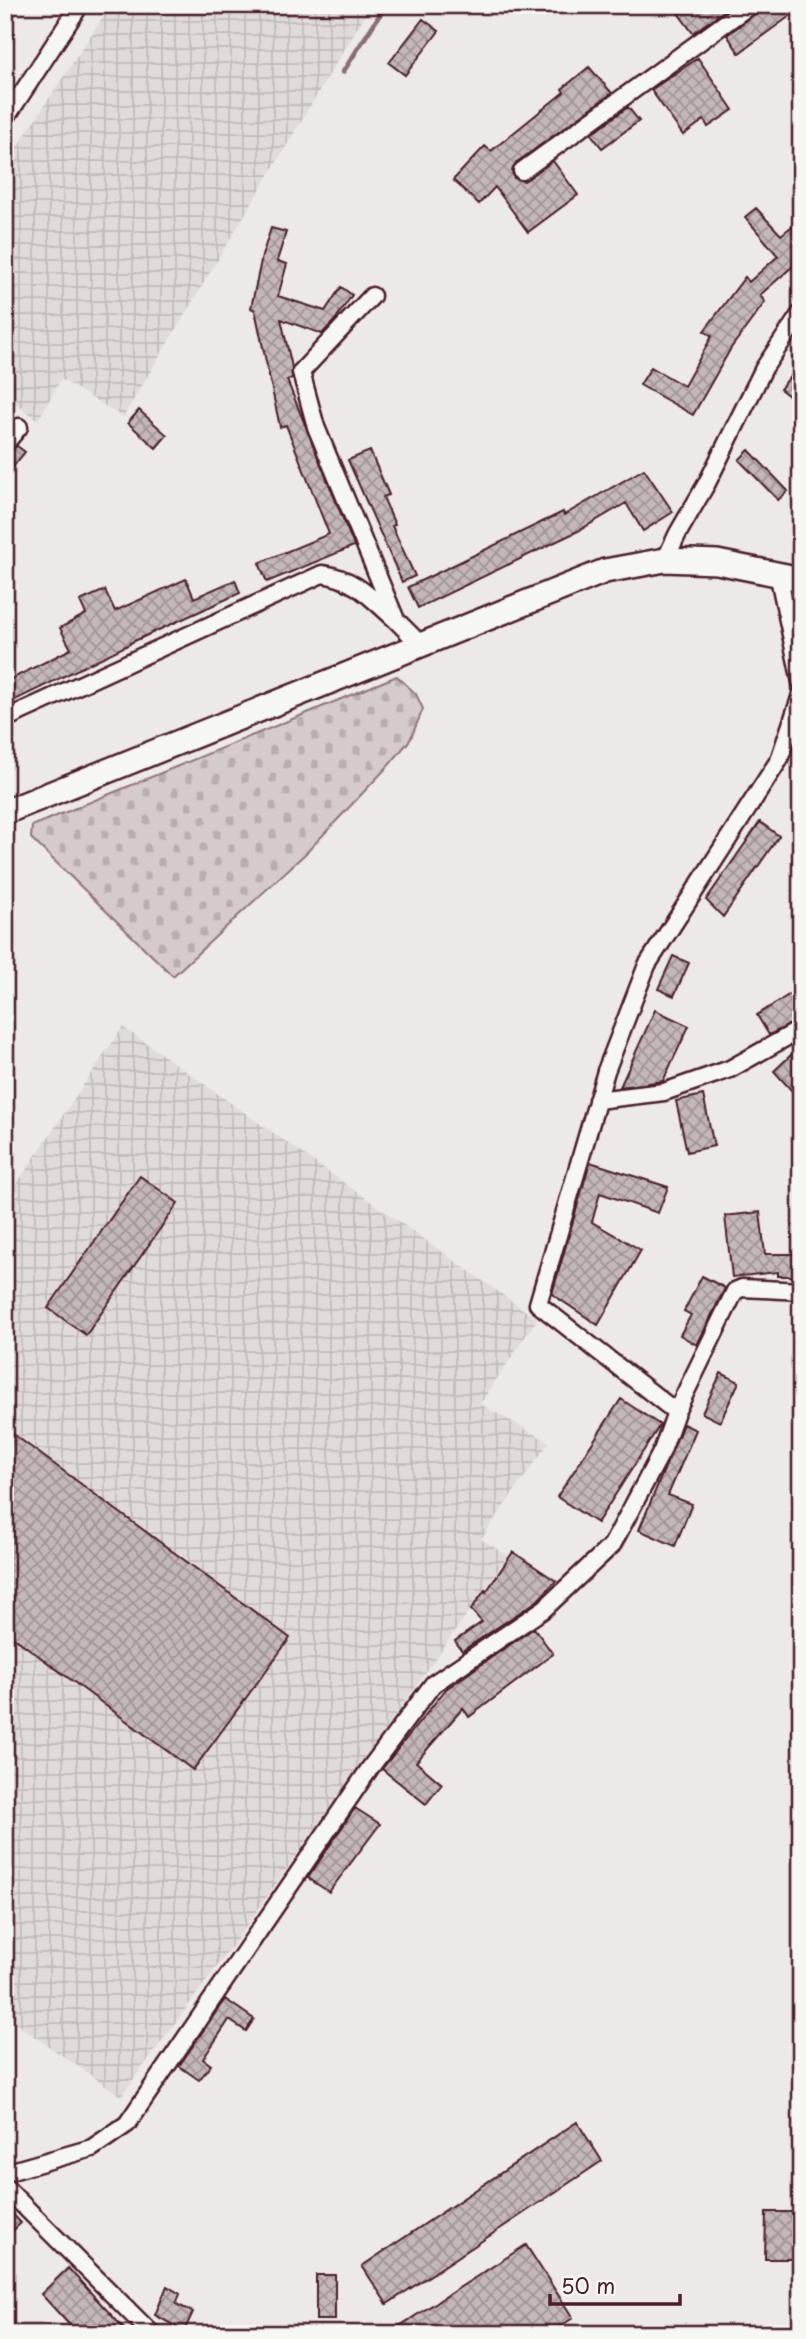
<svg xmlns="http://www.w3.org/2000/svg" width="806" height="2339" font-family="'Playpen Sans',sans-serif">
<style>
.industrial{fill:url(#industrial-grid)}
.cemetery{fill:url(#cemetery-stones);stroke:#8f757a;stroke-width:2}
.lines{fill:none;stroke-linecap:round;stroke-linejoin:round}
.stream{stroke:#886e73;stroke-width:5}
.building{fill:url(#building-cross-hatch);stroke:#4a1f2b;stroke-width:2}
.street-casing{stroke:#4a1f2b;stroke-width:21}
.secondary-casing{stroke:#4a1f2b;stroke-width:28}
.street{stroke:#f6f6f2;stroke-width:16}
.secondary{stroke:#f6f6f2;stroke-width:23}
</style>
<defs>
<pattern id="industrial-grid" width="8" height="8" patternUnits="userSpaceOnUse" patternTransform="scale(1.75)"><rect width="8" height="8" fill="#e0dad8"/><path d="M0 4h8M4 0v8" fill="none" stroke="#c2bbba"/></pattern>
<pattern id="cemetery-stones" width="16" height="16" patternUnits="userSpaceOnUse" patternTransform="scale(1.75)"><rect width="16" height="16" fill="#d4cbca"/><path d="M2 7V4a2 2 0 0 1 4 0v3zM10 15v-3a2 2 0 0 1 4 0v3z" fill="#b8aeae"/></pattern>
<pattern id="building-cross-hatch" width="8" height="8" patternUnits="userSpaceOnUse" patternTransform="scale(1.75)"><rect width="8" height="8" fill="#c4b7b7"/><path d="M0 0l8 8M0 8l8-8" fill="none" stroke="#a19495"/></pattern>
</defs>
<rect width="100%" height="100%" fill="#ece9e6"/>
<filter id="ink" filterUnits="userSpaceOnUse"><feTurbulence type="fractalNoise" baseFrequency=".0143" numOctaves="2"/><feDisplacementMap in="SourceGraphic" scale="14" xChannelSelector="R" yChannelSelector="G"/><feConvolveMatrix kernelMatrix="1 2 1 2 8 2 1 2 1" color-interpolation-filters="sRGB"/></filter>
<g filter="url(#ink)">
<!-- industrial -->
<path class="industrial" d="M111 5H371L123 417 61 379 38 420 5 396V165Z
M123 1027 537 1319 480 1404 549 1442 481 1539 508 1556 233 1945 121 2096 5 2016V1201Z"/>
<!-- cemetery -->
<path class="cemetery" d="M397 676 416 694 423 709 410 740 390 764 306 853 173 976 31 838 32 826Z"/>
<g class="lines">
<!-- stream -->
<path class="stream" d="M343 72 386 5"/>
</g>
<!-- building -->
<path class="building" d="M672 5H732L693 33Z
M760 5H801V8L739 53 727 35 756 13Z
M423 19 439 31 405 75 389 63Z
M698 58 733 110 708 127 704 120 683 135 651 90Z
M589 67 612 93 516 163 512 171 514 178 524 181 553 161 578 195 528 232 495 187 479 204 453 180 485 146 491 151 564 92 562 89Z
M628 107 639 121 602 148 591 134Z
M756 208 781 235 801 219V259L760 295 765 302 731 348 693 415 640 385 651 367 684 386 712 336 704 331 745 277 749 282 778 256 745 217Z
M271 228 286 232 277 261 287 264 278 296 325 311 341 287 352 295 335 320 322 334 281 319 292 367V378L287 380 354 546 267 582 259 563 329 534 286 425 280 427 255 310 251 308 262 256Z
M801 363V405L780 389Z
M139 410 167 435 156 448 128 423Z
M17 446 25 452 5 477V454Z
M749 450 788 491 778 500 739 460Z
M370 451 389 495 383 497 395 525 392 526 415 576 402 582 348 460Z
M644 469 673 512 643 531 626 503 578 531 418 608 408 587 563 512 564 515Z
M186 579 194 598 235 580 240 593 130 643V644L5 705V682L71 649 60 628 86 614 80 601 105 590 115 611Z
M760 822 779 836 723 917 706 900Z
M673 956 689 963 674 996 658 989Z
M801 987V1019L769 1035 757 1015Z
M655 1010 689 1026 663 1081 620 1087Z
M793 1053 801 1062V1101L774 1071Z
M703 1095 714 1146 687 1152 676 1101Z
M590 1162 668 1187 658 1213 600 1193 592 1222 641 1250 598 1325 552 1294Z
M140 1176 178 1203 86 1335 48 1308Z
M760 1212 765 1254H801V1276H778V1272L732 1277 725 1216Z
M702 1276 725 1288 697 1345 680 1335 691 1315 684 1311Z
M721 1373 739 1382 720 1422 702 1413Z
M621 1399 660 1425 597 1523 557 1497Z
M683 1424 696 1430 668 1495 692 1504 675 1546 639 1530Z
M5 1428 290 1638 193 1770 5 1631Z
M513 1552 556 1581 537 1601 462 1651 455 1641 482 1622 471 1610 485 1590 486 1592Z
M534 1628 553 1654 469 1717 463 1708 416 1762 442 1784 426 1804 382 1769 446 1689Z
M355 1808 380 1824 329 1892 308 1878Z
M225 1999 254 2019 246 2031 229 2020 203 2059 211 2065 199 2080 179 2066Z
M577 2122 602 2161 387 2304 362 2266Z
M5 2206 21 2223 5 2238Z
M766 2212H801V2259H765Z
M526 2245 573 2318 548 2334H387Z
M68 2268 103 2306 129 2334H90L83 2326 76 2332 41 2294Z
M316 2275H335V2320H316Z
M167 2286 180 2294 176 2304 193 2312 184 2331 155 2315Z"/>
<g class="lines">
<defs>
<path id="street" d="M5 119 80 5
M522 171 750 5
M372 296 301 372 316 427 396 620 421 645
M5 444 19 427
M665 560 678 533 707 483 764 368 801 313
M778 573 801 682
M5 719 322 574C355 578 372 599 396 620
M597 1100 664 1092 730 1069 801 1029
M676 1412 538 1304 606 1071 647 965 779 760 801 695
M5 2173 92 2148 127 2124 370 1768 433 1684 544 1609 612 1545 662 1451 676 1412 735 1291 742 1288 801 1291
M5 2187 152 2334"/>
<path id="secondary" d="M5 812 605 571 665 560 717 562 801 579"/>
</defs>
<!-- street casing -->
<use href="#street" class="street-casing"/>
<!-- secondary casing -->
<use href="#secondary" class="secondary-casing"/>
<!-- street -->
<use href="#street" class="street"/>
<!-- secondary -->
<use href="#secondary" class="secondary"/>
</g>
</g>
<!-- margin -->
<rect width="806" height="2339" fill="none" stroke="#f6f6f2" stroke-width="28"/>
<rect x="14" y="14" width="778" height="2311" fill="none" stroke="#4a1f2b" stroke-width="2.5" filter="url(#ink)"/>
<!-- scale -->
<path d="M550 2294v10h130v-10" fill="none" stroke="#4a1f2b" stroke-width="3.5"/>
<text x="561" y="2294" font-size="21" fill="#4a1f2b" stroke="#f6f6f2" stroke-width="5" paint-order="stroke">50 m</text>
</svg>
